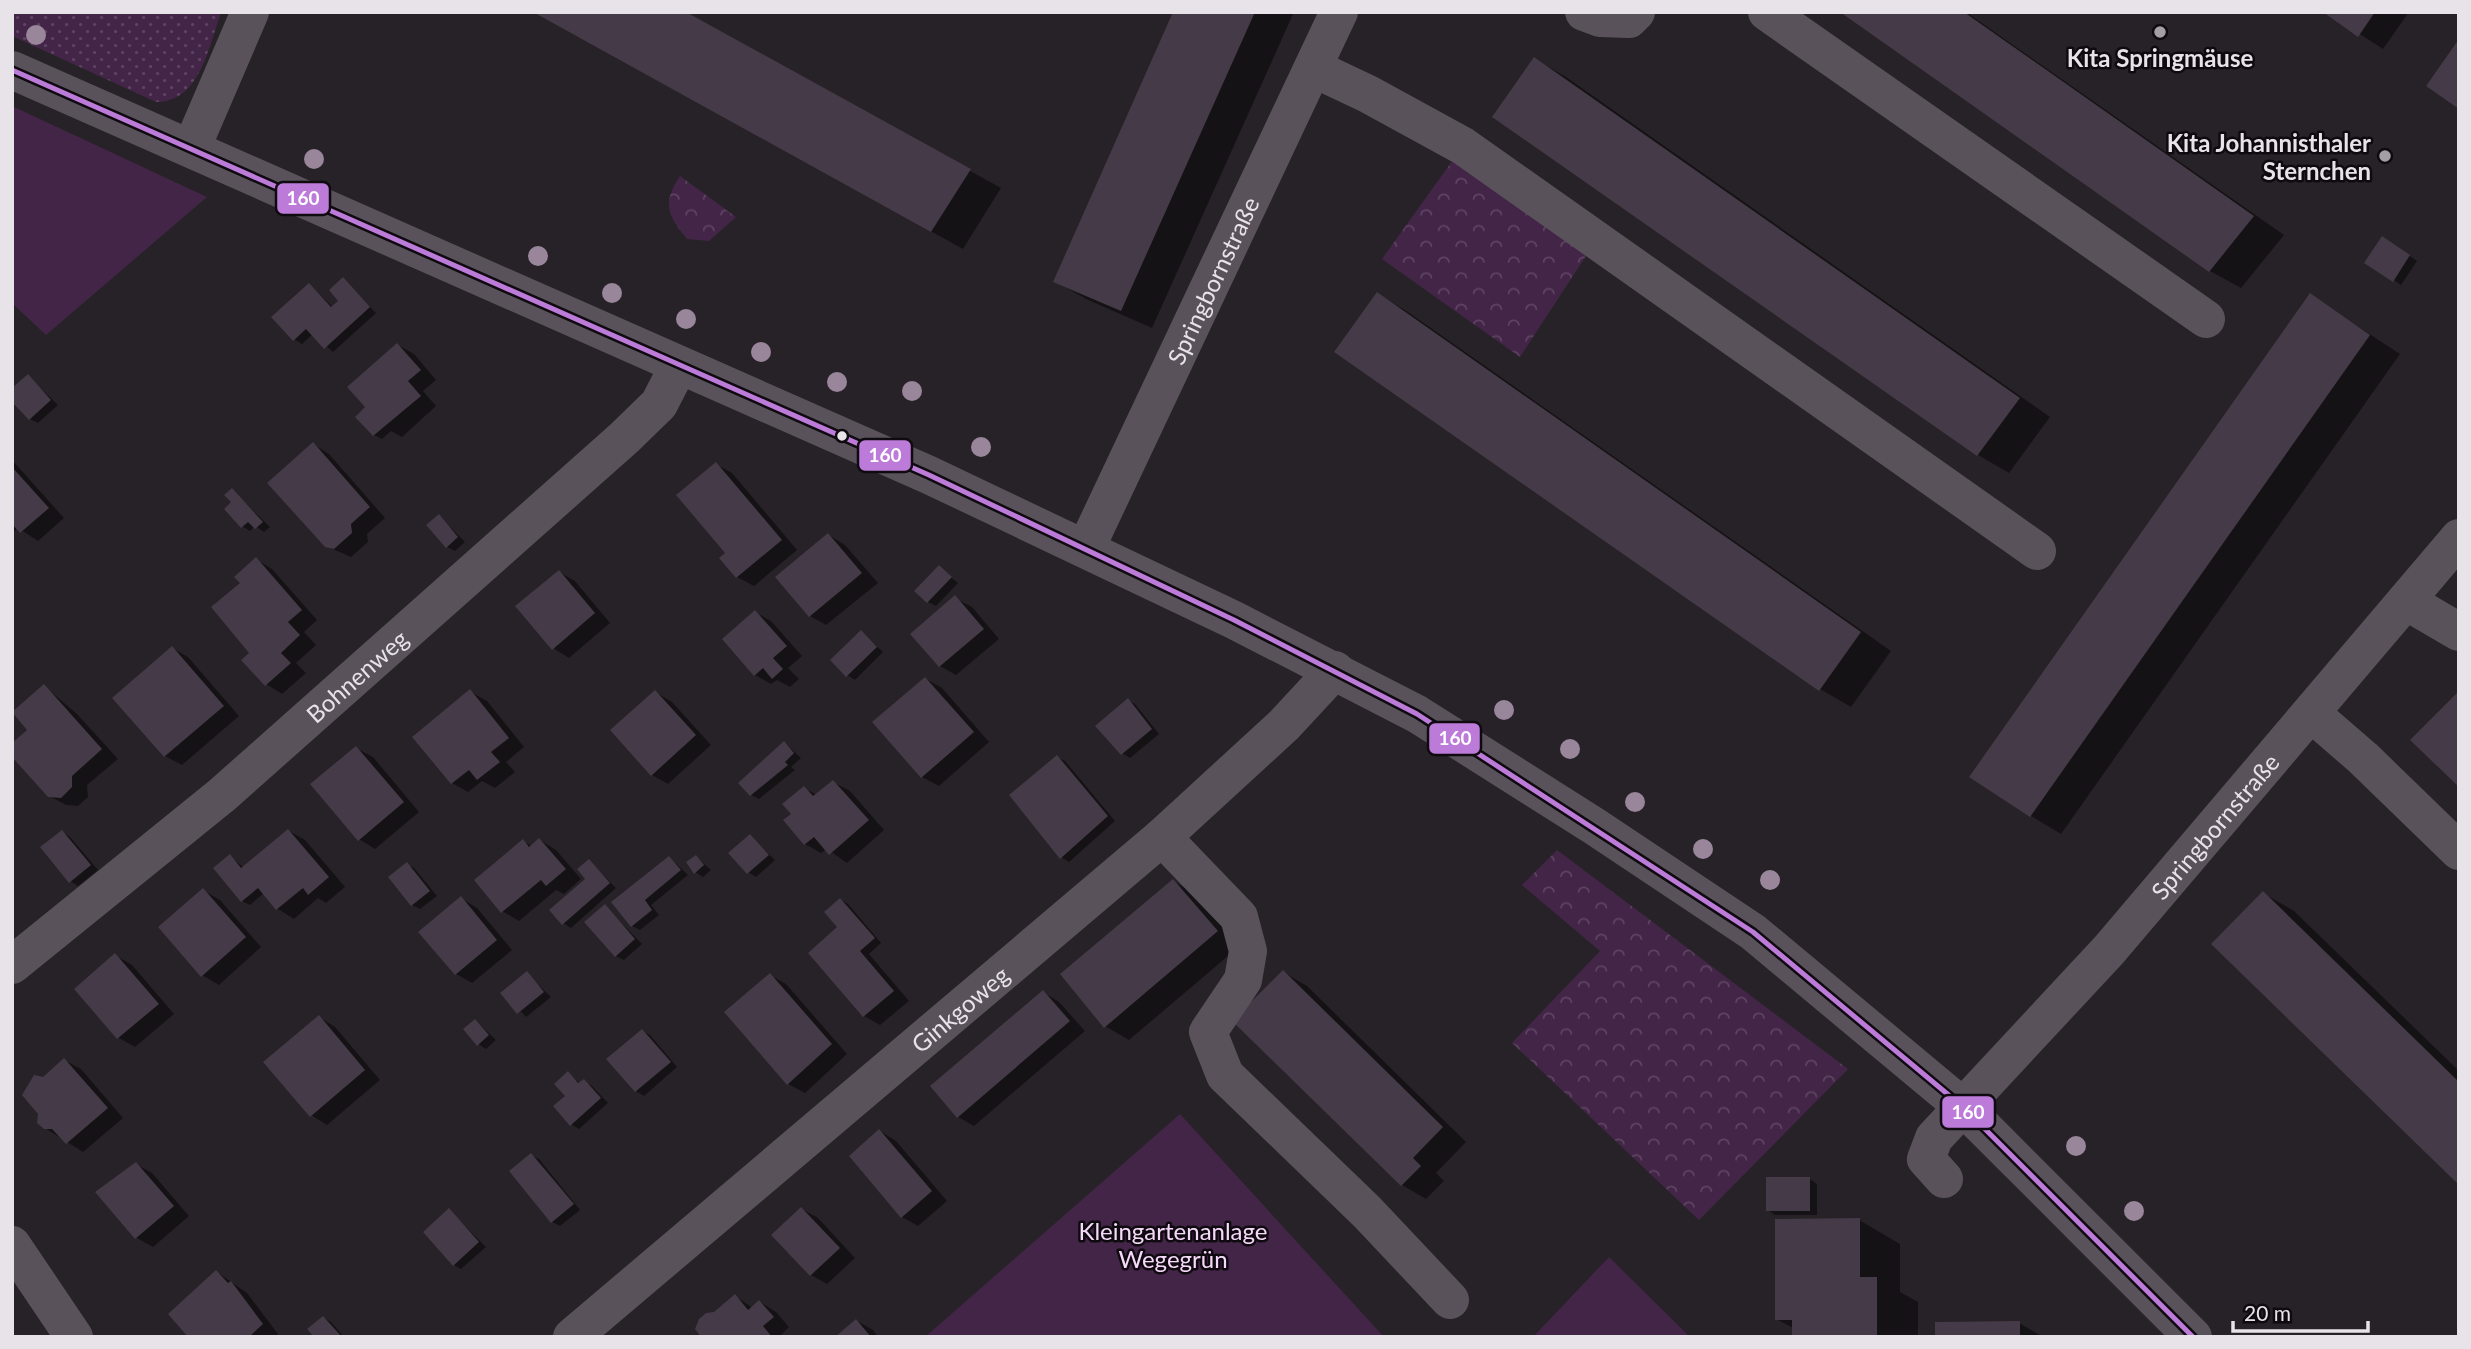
<svg xmlns="http://www.w3.org/2000/svg" width="2471" height="1349" font-family="Lato,sans-serif">
<style>
.grass{fill:url(#grass-dots)}
.forest{fill:url(#forest-crowns)}
.garden{fill:#432548}
.shadow{fill:#0007}
.building{fill:#453a47}
.lines{fill:none;stroke-linecap:round;stroke-linejoin:round}
.minor{stroke:#59525b;stroke-width:38}
.bus-1-casing{stroke:#0e0a0f;stroke-width:10}
.bus-1{stroke:#bd7bd9;stroke-width:5}
.tree{fill:#99869b}
.poi-dot{fill:#a49fa5;stroke:#0e0a0f;stroke-width:2.5}
.bus-dot{fill:#e8e2e9;stroke:#0e0a0f;stroke-width:2.5}
.labels{text-anchor:middle;dominant-baseline:central;stroke-width:5;stroke-linejoin:round;paint-order:stroke}
.poi-label{font-size:24px;font-weight:bold;fill:#e8e2e9;stroke:#0e0a0f}
.street-label{font-size:24px;fill:#e8e2e9;stroke:#0e0a0f}
.park-label{font-size:24px;fill:#f6d8fa;stroke:#0e0a0f}
.line-badge{stroke:#0e0a0f;stroke-width:2.5}
.badge-label{font-size:19px;text-anchor:middle;font-weight:bold;fill:#fff}
</style>
<defs>
<pattern id="grass-dots" width="8" height="8" patternUnits="userSpaceOnUse" patternTransform="scale(1.75)"><rect width="8" height="8" fill="#432548"/><path d="M2 2h.1M6 6h.1" fill="none" stroke="#5e4462" stroke-width="1.8" stroke-linecap="round"/></pattern>
<pattern id="forest-crowns" width="20" height="18" patternUnits="userSpaceOnUse" patternTransform="scale(1.75)"><rect width="20" height="18" fill="#432548"/><path d="M2 6a3 3 0 1 1 6 0M12 15a3 3 0 1 1 6 0" fill="none" stroke="#5e4462"/></pattern>
</defs>
<rect width="100%" height="100%" fill="#272227"/>
<!-- grass -->
<path class="grass" d="M12 12H221V13C208 48 200 102 156 102L12 36Z"/>
<!-- forest -->
<path class="forest" d="M1463 146 1597 239 1520 357 1382 259Z
M680 176 736 217 709 241 687 239C667 214 662 204 680 176Z
M1557 850 1848 1069 1699 1220 1512 1043 1600 951 1522 885Z"/>
<!-- garden -->
<path class="garden" d="M12 106 207 197 46 335 12 303Z
M1180 1114 1384 1337H925Z
M1609 1257 1690 1337H1533Z"/>
<!-- shadow -->
<path class="shadow" d="M536 12H682L1001 188 963 249Z
M1175 12H1294L1152 328 1086 299 1055 281Z
M1842 12H1966L2284 235 2241 288 2210 271Z
M2326 12H2409L2383 49Z
M1535 59 1566 77 2050 417 2009 473 1978 455 1494 117Z
M2390 243 2417 261 2401 285 2394 280Z
M343 280 376 313 333 352 313 334 302 344 294 339 309 285 333 307 341 301Z
M1378 294 1408 312 1891 651 1851 707 1820 689Z
M2310 295 2400 354 2061 834 2031 816Z
M398 345 414 354 436 380 423 391 436 406 402 437 391 431 382 439 374 435Z
M28 376 58 405 38 423 30 419Z
M313 444 329 454 385 518 367 534 368 542 351 557 326 546Z
M12 460 64 518 38 541 18 528 12 533Z
M716 464 732 473 797 550 754 586 737 577Z
M232 490 270 527 264 532 255 526 250 531 242 526 233 502Z
M439 516 465 542 455 551 447 547Z
M829 535 845 545 878 583 826 625 810 616Z
M256 559 272 569 317 620 304 632 316 645 296 663 306 673 282 694 266 684 252 653 242 583Z
M939 568 958 583 936 606 928 602Z
M559 572 575 581 610 623 569 658 553 648Z
M955 598 972 607 999 639 956 675 940 666Z
M755 612 771 621 802 656 788 668 799 679 790 687 777 680 771 684 755 675Z
M861 632 883 652 855 680 847 675Z
M172 648 188 657 239 716 182 765 165 756 115 698Z
M926 679 942 688 989 742 939 786 922 777Z
M44 686 76 713 118 759 87 785 88 797 78 806 66 805 49 796 29 730Z
M471 692 487 701 524 747 506 762 515 772 495 788 482 781 468 792 452 783Z
M655 692 672 702 711 745 668 784 652 775Z
M1128 700 1135 704 1159 734 1130 758 1122 753Z
M785 743 801 758 791 767 795 770 759 799 751 795Z
M356 748 373 757 419 812 375 849 359 839Z
M1057 757 1065 761 1115 821 1069 862 1061 857Z
M833 782 850 791 884 830 847 863 827 849 821 853 805 844 793 815 804 788 817 795Z
M289 831 305 840 345 887 326 903 318 898 294 919 278 909 264 893 250 905 242 901 230 856 244 868Z
M63 832 70 837 98 870 78 886 70 881Z
M750 836 775 860 756 877 748 872Z
M540 840 556 850 581 879 564 894 556 890 519 921 502 911 523 841 533 847Z
M696 857 711 870 703 877 695 872Z
M670 858 688 875 651 905 659 915 640 930 632 926 613 902Z
M589 861 616 888 571 928 563 923 588 879Z
M407 864 414 868 437 896 420 909 412 905Z
M1173 881 1197 895 1241 945 1129 1040 1105 1026Z
M203 890 220 900 261 947 219 985 202 975Z
M2263 893 2294 911 2459 1071V1183Z
M461 898 477 908 512 950 472 983 456 974Z
M841 900 848 904 881 943 869 954 909 1001 880 1025 864 1016 840 927Z
M605 906 642 944 624 960 616 956Z
M115 955 132 965 174 1014 135 1047 119 1038 77 989Z
M1283 972 1307 986 1466 1142 1436 1173 1444 1181 1426 1199 1402 1185 1235 1021Z
M527 974 551 997 526 1017 503 993Z
M770 975 786 984 847 1054 805 1093 788 1084Z
M1043 992 1059 1002 1085 1031 974 1126 958 1117Z
M319 1017 335 1027 380 1080 327 1125 311 1115Z
M476 1021 496 1040 486 1049 478 1044Z
M642 1031 650 1035 677 1067 644 1096 636 1091Z
M64 1060 81 1069 123 1118 83 1152 45 1128 43 1079Z
M568 1074 581 1084 584 1081 592 1086 608 1103 579 1129 571 1124Z
M880 1131 896 1141 947 1201 918 1226 902 1217Z
M531 1155 539 1159 580 1210 560 1226 552 1222 511 1172Z
M136 1164 152 1173 189 1216 153 1247 137 1238 98 1193Z
M1810 1179 1817 1184V1215H1775L1768 1210Z
M802 1209 818 1218 855 1258 827 1284 811 1275Z
M449 1210 486 1247 461 1269 454 1265Z
M1859 1220 1900 1244V1292L1918 1302V1337H1793V1328L1776 1319Z
M217 1272 247 1293 278 1334 275 1337H191Z
M735 1296 753 1308 760 1302 776 1312 789 1327 779 1337H703Z
M324 1318 331 1322 344 1337H316Z
M857 1321 873 1330 878 1337H837Z
M2019 1323 2043 1337H1937Z"/>
<!-- building -->
<path class="building" d="M533 12H686L971 169 931 232Z
M1173 12H1255L1121 311 1053 282Z
M1840 12H1964L2254 216 2209 272Z
M2323 12H2375L2358 37Z
M2459 39V109L2426 86Z
M1534 57 2020 398 1977 456 1492 117Z
M2382 236 2410 255 2393 282 2364 263Z
M343 277 370 307 324 349 306 329 293 341 271 317 309 283 331 307 338 301 329 290Z
M1377 292 1861 632 1819 691 1334 352Z
M2310 293 2370 335 2030 817 1969 777Z
M397 343 421 370 408 381 421 396 373 436 355 417 365 407 347 387Z
M28 374 51 400 29 420 12 402V388Z
M313 442 370 507 351 524 352 533 334 549 325 547 267 483Z
M716 462 782 540 736 578 719 558 725 553 676 495Z
M12 467 49 508 20 533 12 524Z
M232 488 263 522 255 529 248 522 241 528 224 509 231 502 224 495Z
M439 514 458 537 446 548 426 525Z
M828 533 862 573 809 617 775 577Z
M256 557 302 610 288 622 300 635 281 653 291 663 265 686 241 660 249 653 211 607 240 583 234 577Z
M939 565 952 577 927 603 914 591Z
M559 570 595 613 552 650 515 606Z
M955 595 984 629 939 667 910 634Z
M755 610 787 646 773 658 783 669 772 679 763 668 754 676 722 639Z
M861 630 877 647 846 677 830 660Z
M172 646 224 706 164 757 112 698Z
M925 677 974 732 921 778 872 722Z
M44 684 102 749 72 776V787L61 798 48 797 12 757V743L27 730 12 712Z
M470 689 509 738 491 752 500 762 477 780 469 770 451 784 412 737Z
M655 690 696 735 651 776 610 730Z
M2459 691V787L2410 740Z
M1128 698 1152 729 1121 755 1095 726Z
M784 741 794 753 785 762 788 765 750 796 738 783Z
M356 746 404 802 358 841 310 784Z
M1057 755 1108 816 1060 859 1009 795Z
M833 780 869 820 829 855 814 837 804 845 783 820 791 814 782 804 804 786 813 796Z
M288 829 329 877 308 895 303 888 276 910 258 888 241 902 213 868 230 854 241 868Z
M62 830 91 865 69 883 40 847Z
M750 834 769 855 747 874 728 853Z
M539 838 566 869 546 886 541 880 501 913 474 880 523 839 529 847Z
M696 855 704 865 694 874 686 862Z
M669 856 681 870 645 900 652 910 631 927 611 902Z
M589 859 610 883 562 925 549 910 585 879 577 869Z
M407 862 430 891 411 906 388 877Z
M1173 879 1218 931 1104 1028 1060 974Z
M203 888 246 937 201 977 158 927Z
M2263 891 2459 1082V1185L2211 944Z
M461 896 497 940 455 975 418 932Z
M840 898 875 938 860 951 894 991 863 1017 808 953 837 927 824 912Z
M605 904 635 939 615 957 584 922Z
M115 953 159 1004 117 1039 74 989Z
M1283 970 1443 1127 1413 1158 1421 1166 1401 1186 1232 1021Z
M527 971 544 992 517 1014 500 993Z
M770 973 832 1044 787 1085 724 1012Z
M1043 990 1070 1021 957 1118 930 1086Z
M319 1015 365 1070 310 1117 263 1062Z
M475 1019 489 1035 477 1046 463 1029Z
M642 1029 671 1062 635 1092 606 1059Z
M64 1058 108 1108 66 1144 52 1129H44L37 1123 38 1114 22 1095 34 1075 43 1077Z
M568 1071 578 1083 584 1079 601 1098 570 1126 553 1106 565 1096 554 1084Z
M879 1129 932 1191 901 1218 849 1156Z
M531 1153 574 1204 551 1223 509 1171Z
M136 1162 174 1206 135 1239 95 1192Z
M1766 1177H1810V1211H1766Z
M801 1207 840 1248 810 1276 771 1235Z
M449 1208 479 1242 453 1266 423 1232Z
M1860 1218V1277H1877V1337H1792V1320H1775V1219Z
M216 1270 228 1283 231 1281 263 1324 249 1337H188L168 1314Z
M735 1294 748 1310 759 1300 774 1317 763 1326 772 1337H701L695 1329 699 1319 706 1313 714 1312Z
M323 1316 342 1337H314L307 1329Z
M856 1319 871 1337H835Z
M2020 1321V1337H1935V1322Z"/>
<g class="lines">
<!-- minor -->
<g class="minor">
<path d="M1584 12 1600 18 1629 19 1636 12"/>
<path d="M1767 12 2206 319"/>
<path d="M1313 68 1368 94 1463 146 2037 551"/>
<path d="M12 70 929 475 1234 620 1417 714 1594 826 1753 932 1963 1107 2193 1337"/>
<path d="M192 147 250 12"/>
<path id="s1" d="M1086 548 1339 12"/>
<path d="M2406 601 2459 632"/>
<path d="M2311 713 2363 758 2459 851"/>
<path d="M1162 837 1239 917 1248 951 1243 980 1208 1032 1225 1075 1367 1212 1450 1300"/>
<path id="s2" d="M12 965 222 795 624 438 659 404 679 365"/>
<path id="s3" d="M1944 1179 1926 1159 1934 1138 2109 950 2459 538"/>
<path d="M12 1245 74 1337"/>
<path id="s4" d="M572 1337 1162 837 1284 725 1335 670"/>
</g>
<defs>
<path id="bus-1" d="M12 70 929 475 1234 620 1417 714 1753 932 1963 1107 2193 1337"/>
</defs>
<!-- bus-1 casing -->
<use href="#bus-1" class="bus-1-casing"/>
<!-- bus-1 -->
<use href="#bus-1" class="bus-1"/>
</g>
<!-- trees -->
<g class="tree">
<circle cx="36" cy="35" r="10"/>
<circle cx="314" cy="159" r="10"/>
<circle cx="538" cy="256" r="10"/>
<circle cx="612" cy="293" r="10"/>
<circle cx="686" cy="319" r="10"/>
<circle cx="761" cy="352" r="10"/>
<circle cx="837" cy="382" r="10"/>
<circle cx="912" cy="391" r="10"/>
<circle cx="981" cy="447" r="10"/>
<circle cx="1504" cy="710" r="10"/>
<circle cx="1570" cy="749" r="10"/>
<circle cx="1635" cy="802" r="10"/>
<circle cx="1703" cy="849" r="10"/>
<circle cx="1770" cy="880" r="10"/>
<circle cx="2076" cy="1146" r="10"/>
<circle cx="2134" cy="1211" r="10"/>
</g>
<!-- markers -->
<g class="poi-dot">
<circle cx="2160" cy="32" r="7"/>
<circle cx="2385" cy="156" r="7"/>
</g>
<circle class="bus-dot" cx="842" cy="436" r="6"/>
<g class="labels">
<!-- poi labels -->
<g class="poi-label">
<text x="2160" y="57">Kita Springmäuse</text>
<text x="2371" y="142" text-anchor="end">Kita Johannisthaler<tspan x="2371" dy="28">Sternchen</tspan></text>
</g>
<!-- street labels -->
<g class="street-label">
<text stroke="none"><textPath href="#s1" startOffset="296">Springbornstraße</textPath></text>
<text stroke="none"><textPath href="#s2" startOffset="450">Bohnenweg</textPath></text>
<text stroke="none"><textPath href="#s3" startOffset="469">Springbornstraße</textPath></text>
<text stroke="none"><textPath href="#s4" startOffset="508">Ginkgoweg</textPath></text>
</g>
<!-- park labels -->
<g class="park-label">
<text x="1173" y="1230">Kleingartenanlage<tspan x="1173" dy="28">Wegegrün</tspan></text>
</g>
</g>
<g class="line-badge">
<rect x="276" y="182" width="54" height="33" rx="7" fill="#bd7bd9"/>
<rect x="858" y="439" width="54" height="33" rx="7" fill="#bd7bd9"/>
<rect x="1428" y="722" width="53" height="33" rx="7" fill="#bd7bd9"/>
<rect x="1941" y="1095" width="54" height="34" rx="7" fill="#bd7bd9"/>
</g>
<g class="badge-label">
<text x="303" y="205">160</text>
<text x="885" y="462">160</text>
<text x="1455" y="745">160</text>
<text x="1968" y="1119">160</text>
</g>
<!-- border -->
<rect width="2471" height="1349" fill="none" stroke="#e8e2e9" stroke-width="28"/>
<!-- scale -->
<path d="M2233 1321v10h135v-10" fill="none" stroke="#e8e2e9" stroke-width="3.5"/>
<text x="2244" y="1321" font-size="21" fill="#e8e2e9" stroke="#0e0a0f" stroke-width="5" paint-order="stroke">20 m</text>
</svg>
